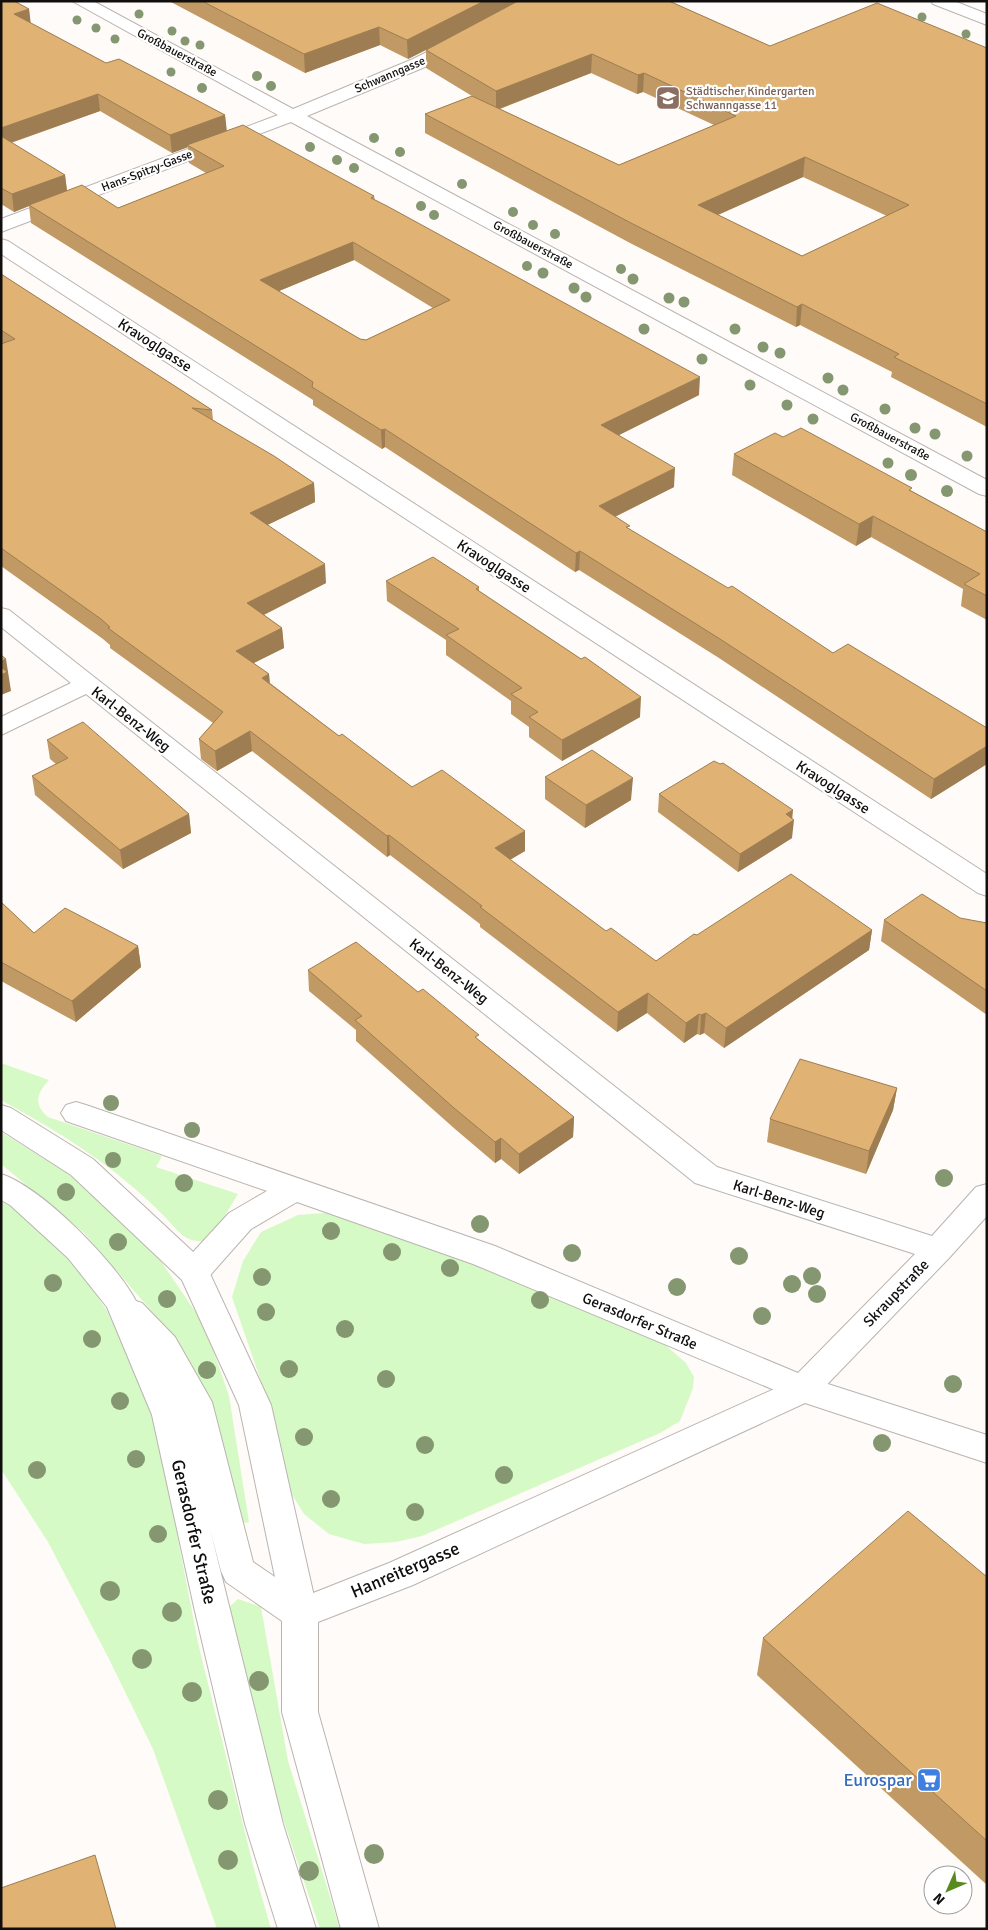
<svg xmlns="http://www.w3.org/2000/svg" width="988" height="1930" font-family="Signika,sans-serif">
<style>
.green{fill:#d6fac5}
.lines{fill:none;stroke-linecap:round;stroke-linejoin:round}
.minor-casing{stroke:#bab4b0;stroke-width:2}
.tertiary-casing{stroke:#bab4b0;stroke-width:2}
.secondary-casing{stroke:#bab4b0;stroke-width:2}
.minor{fill:#fff;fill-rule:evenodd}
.tertiary{fill:#fff;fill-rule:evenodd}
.secondary{fill:#fff;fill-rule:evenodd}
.tree{fill:#849771}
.wall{fill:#c19964;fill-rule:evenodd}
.shaded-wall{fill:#9d7d51}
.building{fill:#e0b274;stroke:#9d7d51;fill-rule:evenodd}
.labels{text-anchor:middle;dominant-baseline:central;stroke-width:4.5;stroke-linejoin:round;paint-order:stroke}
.far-street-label{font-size:12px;fill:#110f0e;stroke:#fff}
.far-education-label{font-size:12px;fill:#785e54;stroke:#fff;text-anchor:start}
.street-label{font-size:15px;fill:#110f0e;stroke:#fff}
.near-street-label{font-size:18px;fill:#110f0e;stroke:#fff}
.near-shop-label{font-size:18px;fill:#366cbe;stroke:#fff;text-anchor:end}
</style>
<rect width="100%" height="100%" fill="#fefbf8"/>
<!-- green -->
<path class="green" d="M1 1063 49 1080C37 1093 33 1104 48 1117L162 1156 156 1167 238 1194 210 1240C185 1245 180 1232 164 1216 115 1166 61 1133 1 1100Z
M1 1132 67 1173 154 1251 205 1326 229 1396 249 1522 239 1524 184 1359 161 1322 84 1233 1 1164Z
M1 1201 17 1210 68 1254 106 1309 152 1404 198 1643 254 1869 271 1929H217L153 1749 108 1657 48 1542 1 1469Z
M325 1213 342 1215 466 1260 655 1336 686 1363 694 1377 693 1388 680 1421 660 1433 422 1536 396 1542 364 1544 329 1534 304 1514 286 1485 273 1416 232 1297 243 1261 261 1232 298 1215Z
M238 1599 261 1607 288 1761 340 1929H320L279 1807 227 1609Z"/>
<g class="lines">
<defs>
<path id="minor" d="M72 1H93L293 109 413 59 453 39H465L467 43 465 47 425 67 307 116 987 480V496L979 494 291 122 1 232V219L278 115Z
M931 1H954L987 14V25L933 4Z
M1 239 8 241 987 874V896L978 893 1 254Z
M1 608 9 610 717 1167 932 1236 976 1187 987 1184V1216L949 1258 814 1398 803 1402 473 1264 297 1202 251 1229 205 1281 194 1284 183 1281 178 1272 183 1263 229 1213 267 1191 66 1121 61 1113 66 1105 76 1102 86 1105 495 1246 798 1373 915 1254 695 1183 86 694 1 735V717L71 683 1 627Z"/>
<path id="tertiary" d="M803 1376 987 1435V1463L805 1403 413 1585 300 1629 288 1625 282 1614 288 1603 389 1563Z"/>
<path id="secondary" d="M1 1105 11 1108 93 1159 205 1263 271 1405 318 1614V1712L379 1929H341L282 1712V1621L226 1582 221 1571 210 1529 283 1824 316 1929H278L245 1824 194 1607 152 1415 107 1307 68 1258 10 1205 1 1200V1174C42 1187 116 1263 136 1301L142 1303 175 1337 212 1402 253 1562 275 1577 239 1405 182 1280 71 1175 1 1130Z"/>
</defs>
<!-- minor casing -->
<use href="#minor" class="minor-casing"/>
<!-- tertiary casing -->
<use href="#tertiary" class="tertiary-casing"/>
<!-- secondary casing -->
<use href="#secondary" class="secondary-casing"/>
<!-- minor -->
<use href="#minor" class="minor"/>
<!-- tertiary -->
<use href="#tertiary" class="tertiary"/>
<!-- secondary -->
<use href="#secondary" class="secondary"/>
</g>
<!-- trees -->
<g class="tree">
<circle cx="139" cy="14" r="4.5"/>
<circle cx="922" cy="17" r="4.5"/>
<circle cx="77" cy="20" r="4.5"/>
<circle cx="96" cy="28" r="4.5"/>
<circle cx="172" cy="31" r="4.5"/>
<circle cx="966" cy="34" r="4.5"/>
<circle cx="115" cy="39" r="4.5"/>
<circle cx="185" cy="41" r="4.5"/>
<circle cx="200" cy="45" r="4.5"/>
<circle cx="171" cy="72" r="4.5"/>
<circle cx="257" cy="76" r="5"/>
<circle cx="271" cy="86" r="5"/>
<circle cx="202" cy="88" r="5"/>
<circle cx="374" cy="138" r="5"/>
<circle cx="310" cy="147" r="5"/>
<circle cx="400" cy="152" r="5"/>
<circle cx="337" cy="160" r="5"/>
<circle cx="354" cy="168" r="5"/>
<circle cx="462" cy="184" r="5"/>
<circle cx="421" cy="206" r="5"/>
<circle cx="513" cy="212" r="5"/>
<circle cx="434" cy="215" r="5"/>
<circle cx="533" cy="225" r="5"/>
<circle cx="555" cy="234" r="5"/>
<circle cx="527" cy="266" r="5"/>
<circle cx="621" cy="269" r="5"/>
<circle cx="543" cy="273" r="5.5"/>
<circle cx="633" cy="279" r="5.5"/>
<circle cx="574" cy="288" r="5.5"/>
<circle cx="586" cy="297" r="5.5"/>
<circle cx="669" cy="298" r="5.5"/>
<circle cx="684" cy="302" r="5.5"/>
<circle cx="644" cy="329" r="5.5"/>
<circle cx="735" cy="329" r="5.5"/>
<circle cx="763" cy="347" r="5.5"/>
<circle cx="780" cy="353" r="5.5"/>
<circle cx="702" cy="359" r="5.5"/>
<circle cx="828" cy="378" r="5.5"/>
<circle cx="750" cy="385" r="5.5"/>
<circle cx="843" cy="390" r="5.5"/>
<circle cx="787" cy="405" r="5.5"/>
<circle cx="885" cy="409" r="5.5"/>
<circle cx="813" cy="419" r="5.5"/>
<circle cx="915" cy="428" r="5.5"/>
<circle cx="935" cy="434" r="5.5"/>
<circle cx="967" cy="456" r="5.5"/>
<circle cx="888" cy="463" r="5.5"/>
<circle cx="911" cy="475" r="6"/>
<circle cx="947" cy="491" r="6"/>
<circle cx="111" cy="1103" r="8"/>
<circle cx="192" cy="1130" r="8"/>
<circle cx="113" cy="1160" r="8"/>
<circle cx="944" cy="1178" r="9"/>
<circle cx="184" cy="1183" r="9"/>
<circle cx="66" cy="1192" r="9"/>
<circle cx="480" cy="1224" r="9"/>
<circle cx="331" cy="1231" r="9"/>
<circle cx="118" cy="1242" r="9"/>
<circle cx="392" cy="1252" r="9"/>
<circle cx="572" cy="1253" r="9"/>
<circle cx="739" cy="1256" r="9"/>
<circle cx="450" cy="1268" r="9"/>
<circle cx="812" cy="1276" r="9"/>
<circle cx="262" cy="1277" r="9"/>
<circle cx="53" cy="1283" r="9"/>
<circle cx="792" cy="1284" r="9"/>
<circle cx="677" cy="1287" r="9"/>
<circle cx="817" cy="1294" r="9"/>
<circle cx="167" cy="1299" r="9"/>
<circle cx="540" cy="1300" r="9"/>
<circle cx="266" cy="1312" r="9"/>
<circle cx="762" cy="1316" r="9"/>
<circle cx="345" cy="1329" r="9"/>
<circle cx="92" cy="1339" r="9"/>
<circle cx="289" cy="1369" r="9"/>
<circle cx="207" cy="1370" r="9"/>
<circle cx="386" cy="1379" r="9"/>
<circle cx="953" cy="1384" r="9"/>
<circle cx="120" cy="1401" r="9"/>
<circle cx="304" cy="1437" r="9"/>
<circle cx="882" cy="1443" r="9"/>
<circle cx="425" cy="1445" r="9"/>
<circle cx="136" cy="1459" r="9"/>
<circle cx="37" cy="1470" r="9"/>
<circle cx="504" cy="1475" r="9"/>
<circle cx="331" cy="1499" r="9"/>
<circle cx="415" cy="1512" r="9"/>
<circle cx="158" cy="1534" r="9"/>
<circle cx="110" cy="1591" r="10"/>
<circle cx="172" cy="1612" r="10"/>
<circle cx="142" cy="1659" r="10"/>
<circle cx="259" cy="1681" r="10"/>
<circle cx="192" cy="1692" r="10"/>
<circle cx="218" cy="1800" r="10"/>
<circle cx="374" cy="1854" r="10"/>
<circle cx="228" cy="1860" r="10"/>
<circle cx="309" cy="1871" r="10"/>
</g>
<!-- wall -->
<path class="wall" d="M1 1 29 9 30 23 106 63 225 115 226 131 374 196 375 200 699 395 619 435 674 487 615 517 629 529 833 653 987 728V764L931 799 719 658 579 570 575 572 385 447 382 449 313 405V400L294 388 31 223 29 206 14 212 1 204ZM100 111 172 153 188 147 189 163 206 173 118 208 67 190 65 175 11 143ZM354 260 433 308 366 340 360 339 279 291Z
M169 1H669L770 46 987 48V427L891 377 892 372 800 325 796 327 630 243 425 133V114L472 96 426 68V50L408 59 380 45 305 73ZM591 73 637 94 643 92 714 125 619 165 500 109ZM803 177 887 216 802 256 718 215Z
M1 274 212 410 213 420 314 483 315 502 267 525 326 583 264 615 282 628 284 648 253 663 269 674 270 683 339 736 412 787 525 851 510 860 606 931 656 961 697 935 872 930 869 950 724 1048 704 1033 700 1035 697 1034 684 1043 647 1013 617 1032 480 927V924L390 855 387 857 252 751 217 771 201 759 199 739 213 723 110 648V645L103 639 1 566Z
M783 437 912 491 987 532V620L961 606 963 589 871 537 856 546 732 475 734 454Z
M386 581 479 587V591L581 659 640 717 562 761 529 737V727L511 714V701L446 655V640L387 601Z
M47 740 189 814 191 833 123 869 35 795 32 776 56 764 50 759Z
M545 777 631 800 585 828 545 799Z
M659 794 792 819V838L738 872 658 812Z
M1 902 34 933 138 946 141 967 76 1022 1 981Z
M884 920 987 923V1015L881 941Z
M308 970 418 992 479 1040 574 1117 573 1137 519 1174 501 1159 495 1163 455 1129 356 1041V1030L309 991Z
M897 1088 893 1110 866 1174 767 1142 770 1119Z
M987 1577V1885L757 1675 763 1638Z"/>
<!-- shaded-wall -->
<path class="shaded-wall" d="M484 1H520L408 59 407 40Z
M29 9 31 25 14 14Z
M379 27 380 45 305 73 304 54Z
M592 54 591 73 496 110V91Z
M644 73 643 92 637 94 638 75Z
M98 94 100 111 1 146V128Z
M225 115 227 132 187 145 188 147 172 153 170 135Z
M805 157 803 177 697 224 698 205Z
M65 175 67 192 29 205V206L14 212 12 194Z
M353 242 354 260 262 298 260 280Z
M802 304 800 325 796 327 797 307Z
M700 377 699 395 601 444V425Z
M385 429V447L382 449 381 430Z
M675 468 674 487 598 525 599 506Z
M314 483 315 502 251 533 250 513Z
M873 516 871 537 856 546 859 524Z
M580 551 579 570 575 572 576 553Z
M325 564 326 583 249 622 247 603Z
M282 628 284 648 238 671 236 651Z
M6 659 11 691 1 695V661Z
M269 674 270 694 262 678Z
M641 697 640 717 562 761V740Z
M250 731 252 751 217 771 215 751Z
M987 746V764L931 799 934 779Z
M633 778 631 800 585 828 586 805Z
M793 810 792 821 794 820 792 838 738 872 740 854 786 814Z
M189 814 191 833 123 869 120 850Z
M525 831V851L495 868V848Z
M389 835 390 855 387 857V836Z
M872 930 869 950 724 1048 726 1028Z
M138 946 141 967 76 1022 72 1001Z
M648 993 647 1013 617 1032 618 1012Z
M706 1013 704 1033 700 1035 701 1015Z
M699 1014 697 1034 684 1043 686 1023Z
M897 1088 893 1110 866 1174 869 1151Z
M574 1117 573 1137 519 1174V1154Z
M501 1138V1159L495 1163V1142Z"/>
<!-- building -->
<path class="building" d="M1 1H14L29 9 14 14 106 63 119 59 225 115 170 135 98 94 1 128Z
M202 1H484L407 40 379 27 304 54Z
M518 1H669L770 46 877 3 987 48V404L894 357 899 354 802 304 797 307 631 223 425 114 472 96 619 165 736 116 644 73 638 75 592 54 496 91 426 50ZM805 157 909 205 802 256 698 205Z
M243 125 374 196 371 198 387 206 700 377 601 425 675 468 599 506 630 526 626 527 728 588 732 586 833 653 848 644 987 728V746L934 779 720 639 580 551 576 553 385 429 381 430 312 387 313 382 293 369 29 205 82 185 118 208 224 166 187 145ZM353 242 450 300 366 340 360 339 260 280Z
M1 136 65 175 12 194 1 188Z
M1 274 212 410 192 408 274 456 314 483 250 513 325 564 247 603 282 628 236 651 269 674 262 678 339 736 342 734 412 787 442 770 525 831 495 848 606 931 611 928 656 961 694 934 697 935 791 874 872 930 726 1028 706 1013 701 1015 699 1014 686 1023 648 993 618 1012 480 907 482 906 389 835 387 836 250 731 215 751 199 739 223 712 108 628 110 627 101 619 1 548V344L15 339 1 330Z
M801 428 912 488 909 490 987 532V596L964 584 980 574 873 516 859 524 734 454 775 433 783 437Z
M433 557 479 587 476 589 581 659 585 657 641 697 562 740 529 717 538 712 511 694 522 688 446 635 459 629 386 581Z
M1 655 6 659 1 661Z
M1 667 7 672 1 675Z
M83 722 189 814 120 850 32 776 68 758 47 740Z
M592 750 633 778 586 805 545 777Z
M714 761 720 764 723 763 793 810 786 814 794 820 740 854 659 794Z
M922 894 960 918 987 923V991L884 920Z
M1 902 34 933 65 908 138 946 72 1001 1 962Z
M356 942 418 992 423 989 479 1035 475 1037 574 1117 519 1154 501 1138 495 1142 454 1108 355 1020 362 1016 308 970Z
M800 1059 897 1088 869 1151 770 1119Z
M908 1511 987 1577V1841L763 1638Z
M95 1855 116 1929H1V1888Z"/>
<!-- icons -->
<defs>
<symbol id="school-square" viewBox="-11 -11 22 22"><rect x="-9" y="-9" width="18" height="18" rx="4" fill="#8d6e63" stroke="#fff"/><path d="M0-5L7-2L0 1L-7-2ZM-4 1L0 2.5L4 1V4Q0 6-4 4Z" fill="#fff"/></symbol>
<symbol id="supermarket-square" viewBox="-11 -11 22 22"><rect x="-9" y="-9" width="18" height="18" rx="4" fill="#3f7fe0" stroke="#fff"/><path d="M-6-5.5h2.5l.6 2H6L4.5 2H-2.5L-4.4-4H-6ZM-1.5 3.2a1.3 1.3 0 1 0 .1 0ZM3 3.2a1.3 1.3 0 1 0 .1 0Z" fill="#fff"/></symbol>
</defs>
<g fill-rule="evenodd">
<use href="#school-square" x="654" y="84" width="28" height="28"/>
<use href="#supermarket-square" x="915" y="1766" width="28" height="28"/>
</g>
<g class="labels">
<!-- far-street labels -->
<g class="far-street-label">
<text transform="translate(177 53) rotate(28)">Großbauerstraße</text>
<text transform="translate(390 75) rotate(-23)">Schwanngasse</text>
<text transform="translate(147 171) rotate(-21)">Hans-Spitzy-Gasse</text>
<text transform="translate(533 245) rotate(28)">Großbauerstraße</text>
<text transform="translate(890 437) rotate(28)">Großbauerstraße</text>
</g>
<!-- far-education labels -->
<g class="far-education-label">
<text x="686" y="91">Städtischer Kindergarten<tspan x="686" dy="14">Schwanngasse 11</tspan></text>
</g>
<!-- street labels -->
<g class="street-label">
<text transform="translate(155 345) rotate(33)">Kravoglgasse</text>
<text transform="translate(494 566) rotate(33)">Kravoglgasse</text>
<text transform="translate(131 719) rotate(38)">Karl-Benz-Weg</text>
<text transform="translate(833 787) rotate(33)">Kravoglgasse</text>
<text transform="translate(449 971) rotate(38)">Karl-Benz-Weg</text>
<text transform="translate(779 1199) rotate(18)">Karl-Benz-Weg</text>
<text transform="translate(896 1293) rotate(-46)">Skraupstraße</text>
<text transform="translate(640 1321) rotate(23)">Gerasdorfer Straße</text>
</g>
<!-- near-street labels -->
<g class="near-street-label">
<text transform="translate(194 1532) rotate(77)">Gerasdorfer Straße</text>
<text transform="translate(405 1570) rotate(-23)">Hanreitergasse</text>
</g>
<!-- near-shop labels -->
<g class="near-shop-label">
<text x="912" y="1780">Eurospar</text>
</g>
</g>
<!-- border -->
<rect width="988" height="1930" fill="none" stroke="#110f0e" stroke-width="5"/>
<!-- north arrow -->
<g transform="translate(948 1890) rotate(225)"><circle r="24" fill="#ffffff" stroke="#a09f9f"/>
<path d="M0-4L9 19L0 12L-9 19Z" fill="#5a8a1e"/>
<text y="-8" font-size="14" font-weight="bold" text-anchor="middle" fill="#110f0e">N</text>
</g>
</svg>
